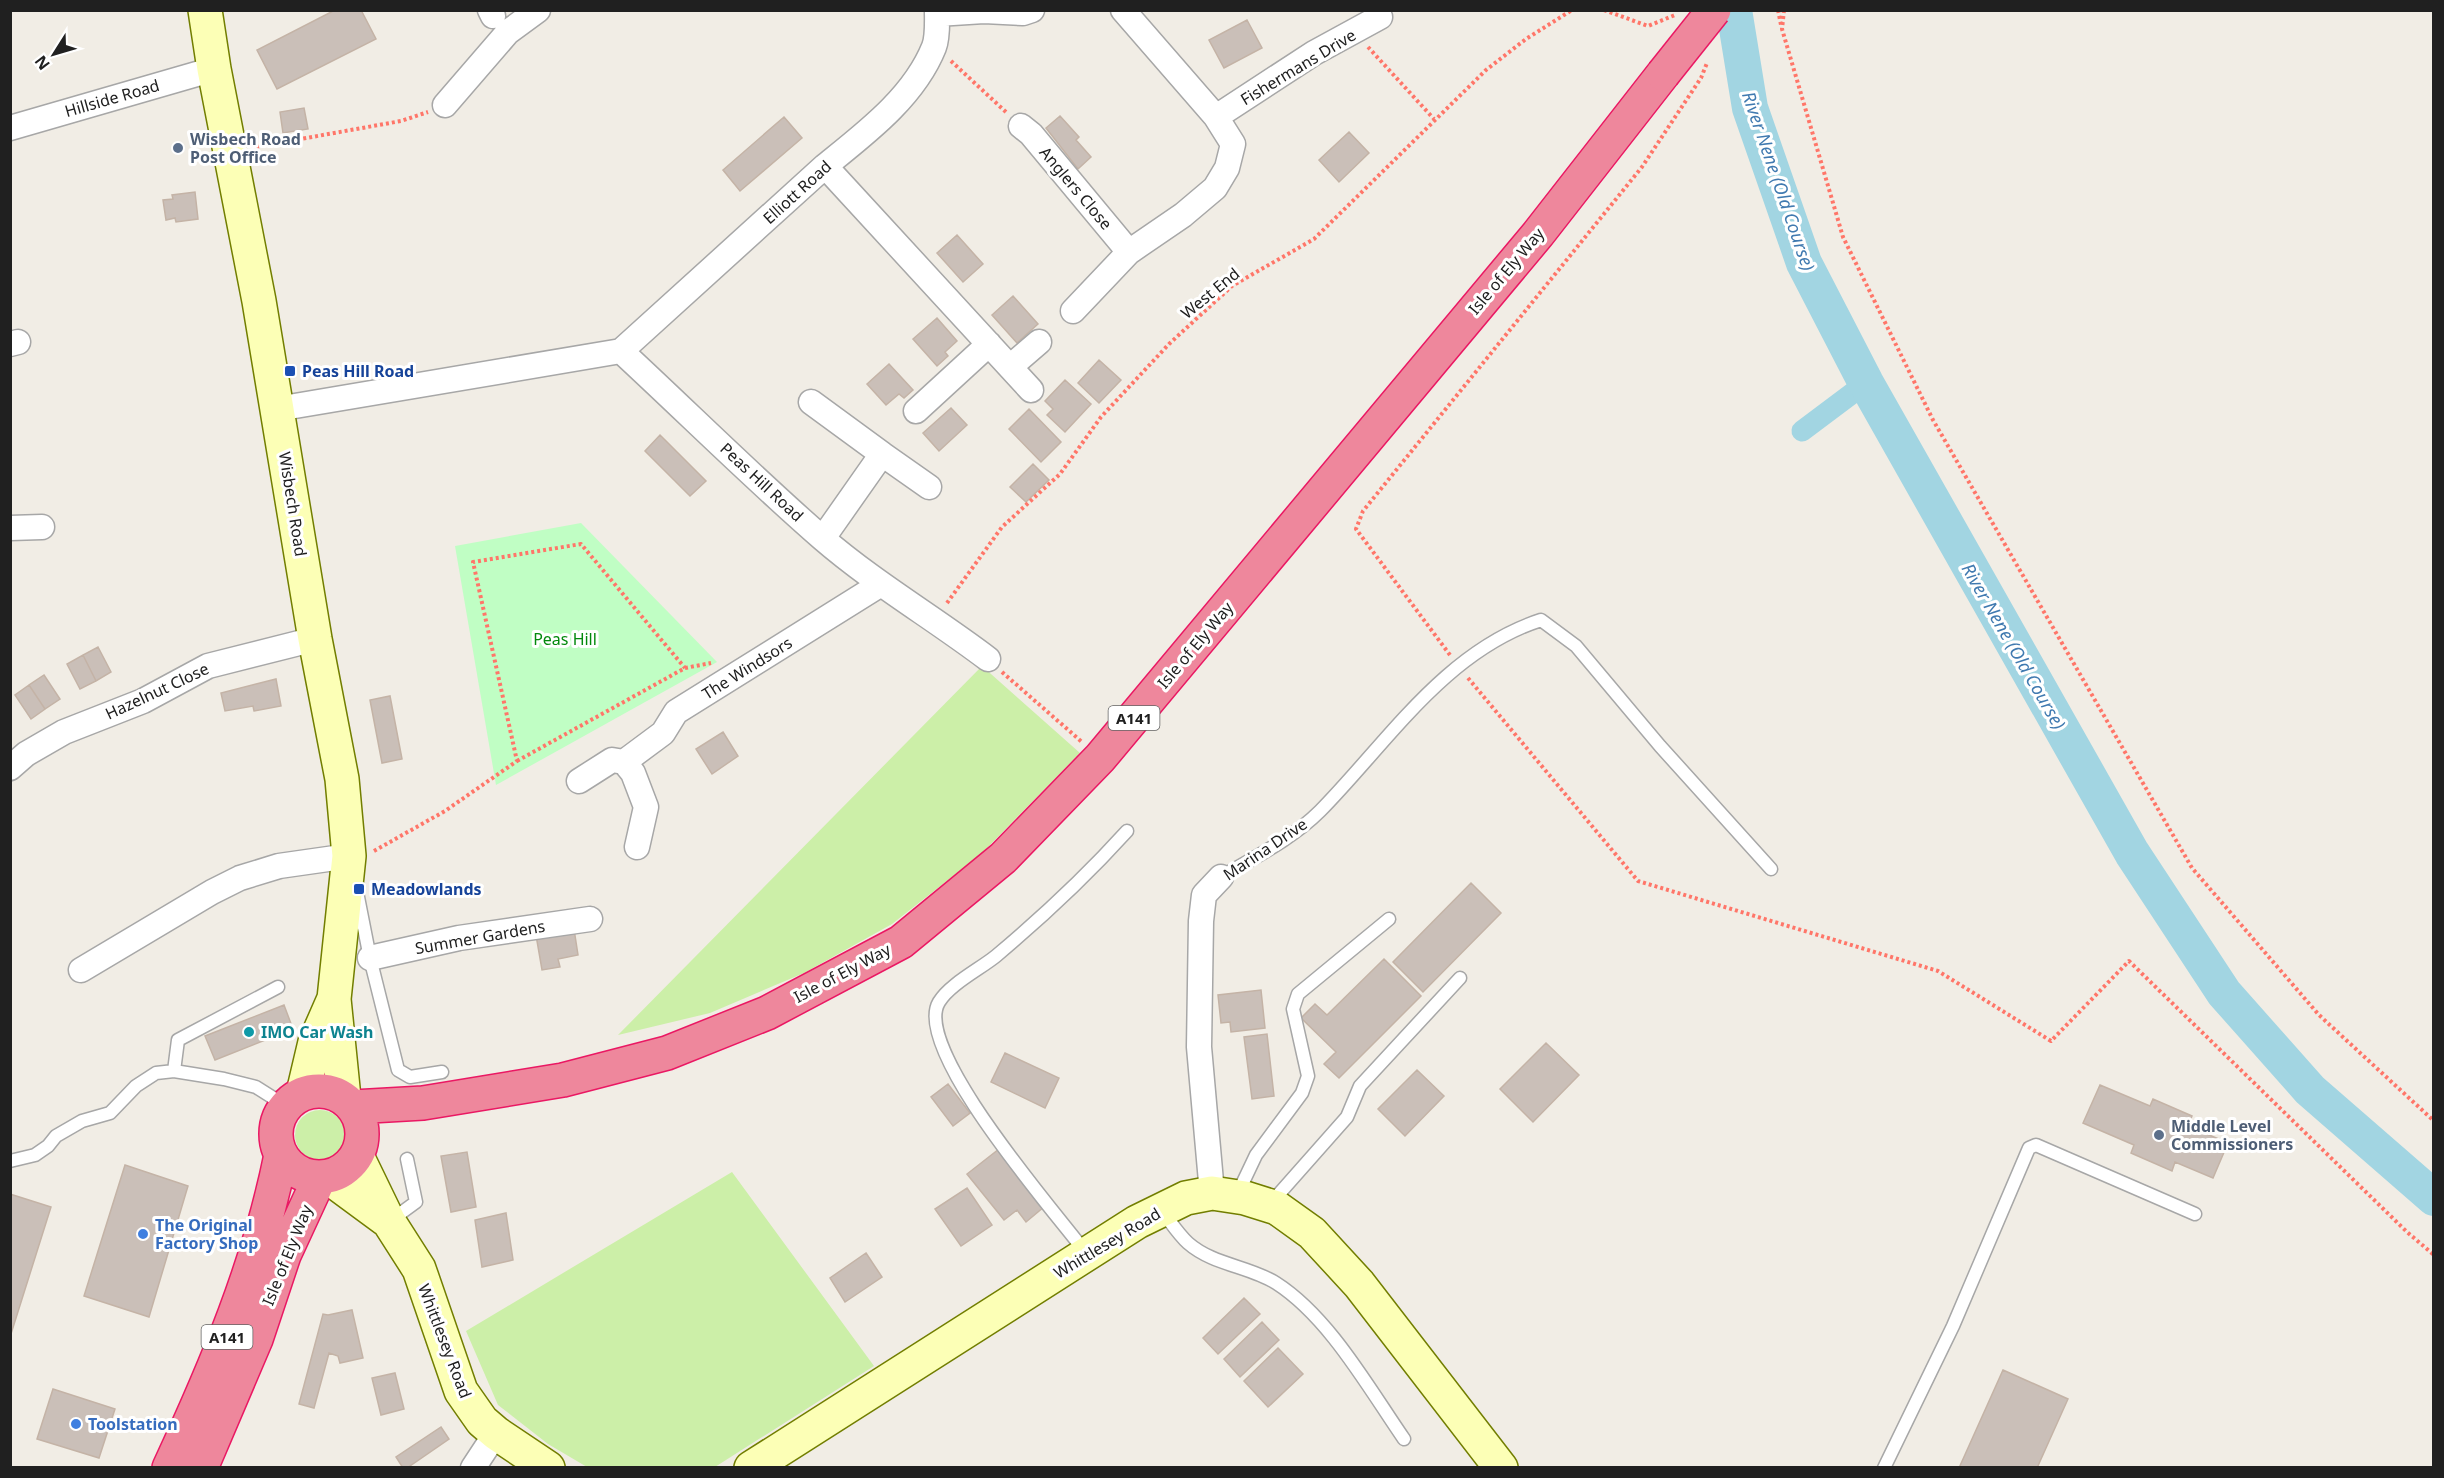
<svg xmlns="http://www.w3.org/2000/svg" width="2444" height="1478" font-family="'Noto Sans',sans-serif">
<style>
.grass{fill:#ccefa8}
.park{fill:#c0fec4}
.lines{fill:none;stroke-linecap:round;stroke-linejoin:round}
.canal{stroke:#a2d5e2;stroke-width:21}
.river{stroke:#a2d5e2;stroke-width:36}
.building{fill:#cabfb8;stroke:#c4b3a6;stroke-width:1.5}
.lane-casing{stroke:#a7a7a7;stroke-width:15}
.street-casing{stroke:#a7a7a7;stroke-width:27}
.secondary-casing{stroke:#727e00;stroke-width:36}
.highway-casing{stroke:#ea1863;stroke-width:36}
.path{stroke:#ff7669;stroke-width:4;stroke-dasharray:3 3;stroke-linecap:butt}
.lane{stroke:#fff;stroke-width:12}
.street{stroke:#fff;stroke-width:24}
.secondary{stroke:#fcffb6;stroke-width:33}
.highway{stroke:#ee879c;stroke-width:33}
.highway-bridge-casing{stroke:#ea1863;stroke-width:36;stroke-linecap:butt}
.highway-bridge{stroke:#ee879c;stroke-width:33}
.service-dot{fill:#5c6f8a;stroke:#fff;stroke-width:2}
.transit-dot{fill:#1a4fb4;stroke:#fff;stroke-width:2}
.culture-dot{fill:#0f9aa8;stroke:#fff;stroke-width:2}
.shop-dot{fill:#3f7fe0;stroke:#fff;stroke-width:2}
.labels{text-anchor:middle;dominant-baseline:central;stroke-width:6;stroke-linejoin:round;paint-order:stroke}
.shield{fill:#fff;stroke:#636363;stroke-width:1.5}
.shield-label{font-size:15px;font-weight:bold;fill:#202020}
.street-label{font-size:16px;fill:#202020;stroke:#fff}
.service-label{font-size:16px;font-weight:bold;fill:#4e5e75;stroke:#fff;text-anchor:start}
.transit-label{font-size:16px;font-weight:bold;fill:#164399;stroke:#fff;text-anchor:start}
.park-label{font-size:16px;fill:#02890c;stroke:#fff}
.culture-label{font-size:16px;font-weight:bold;fill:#0d838f;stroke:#fff;text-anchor:start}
.shop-label{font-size:16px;font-weight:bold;fill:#366cbe;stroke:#fff;text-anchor:start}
.water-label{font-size:18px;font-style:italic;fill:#407ab0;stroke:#fff}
</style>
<rect width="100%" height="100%" fill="#f1ede5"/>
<!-- grass -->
<path class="grass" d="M982 666 1080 753 981 854 892 924 804 973 710 1013 618 1035Z
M295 1135a25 25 0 1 1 50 0a25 25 0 1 1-50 0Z
M732 1172 874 1366 715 1467H587L548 1444 498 1405 466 1331Z"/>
<!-- park -->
<path class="park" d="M581 523 717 662 496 785 455 546Z"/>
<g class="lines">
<!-- canal -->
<path class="canal" d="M1802 431 1866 383"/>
<!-- river -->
<path class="river" d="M1734 10 1750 108 1804 263 1866 383 2132 853 2224 993 2310 1090 2434 1198"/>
</g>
<!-- building -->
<path class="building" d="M335 10H361L376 39 277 89 257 50Z
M1247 20 1262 48 1224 68 1209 40Z
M304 108 308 129 283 133 280 112Z
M1060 116 1079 137 1076 140 1091 157 1078 169 1046 128Z
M784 117 802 138 740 191 723 170Z
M1349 132 1369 153 1339 182 1319 160Z
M195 192 198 219 176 222 175 218 166 220 163 200 173 199 172 195Z
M957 235 983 264 963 282 937 253Z
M1013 296 1038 324 1017 343 992 315Z
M937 318 957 341 945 352 948 356 937 366 913 339Z
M1099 360 1121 380 1099 403 1078 383Z
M889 364 913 390 904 398 899 394 886 405 867 384Z
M1065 380 1091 404 1065 432 1047 415 1053 409 1045 401Z
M951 408 967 425 939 451 923 433Z
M1029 409 1061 442 1041 462 1009 429Z
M660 435 706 481 690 496 645 451Z
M1033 464 1049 480 1026 502 1010 487Z
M98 647 111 672 96 681 83 655Z
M83 655 96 681 80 689 67 664Z
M44 675 60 699 45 709 29 685Z
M276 679 281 706 254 711 253 706 225 711 221 693Z
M29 685 45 709 31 719 15 695Z
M390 696 402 759 382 763 370 700Z
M723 732 738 756 712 774 696 749Z
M1471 883 1501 913 1423 992 1393 962Z
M574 929 578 955 558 959 560 967 542 970 536 935Z
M1384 959 1421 996 1339 1078 1324 1064 1336 1052 1301 1018 1315 1004 1327 1015Z
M1261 990 1265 1028 1231 1032 1230 1022 1221 1023 1218 995Z
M284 1005 293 1029 215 1060 205 1036Z
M1267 1034 1274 1096 1252 1099 1244 1037Z
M1546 1043 1579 1075 1533 1122 1500 1089Z
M1005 1053 1059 1078 1045 1108 991 1082Z
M1417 1070 1444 1096 1405 1136 1378 1109Z
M948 1084 970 1113 953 1126 931 1097Z
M2100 1085 2150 1106 2153 1099 2192 1116 2188 1126 2228 1143 2213 1178 2175 1162 2172 1171 2131 1153 2134 1145 2083 1123Z
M999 1149 1044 1207 1026 1222 1017 1210 1004 1220 967 1174Z
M467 1152 476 1207 451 1212 441 1156Z
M125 1165 188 1186 149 1317 84 1296Z
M967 1188 992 1225 961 1246 935 1209Z
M10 1194 51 1207 10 1337Z
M506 1213 513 1260 482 1267 475 1220Z
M866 1253 882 1277 845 1302 830 1278Z
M1244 1298 1260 1314 1218 1354 1203 1338Z
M352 1310 363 1358 340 1363 338 1356 329 1353 314 1408 299 1404 323 1314 328 1315Z
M1262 1322 1279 1340 1240 1377 1224 1359Z
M1278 1348 1303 1374 1268 1407 1244 1381Z
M2003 1370 2068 1399 2037 1468H1959Z
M395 1373 404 1409 381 1415 372 1378Z
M53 1389 115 1409 99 1458 37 1439Z
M441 1427 449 1439 407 1468H403L396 1457Z"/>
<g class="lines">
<defs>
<path id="lane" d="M1221 877C1255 857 1292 839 1320 811 1387 743 1445 651 1541 620L1576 646 1660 746 1771 869
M357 892 370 958 398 1070 410 1077 442 1072
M174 1071 178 1040 278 987
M10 1161 35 1155 48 1146 56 1136 82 1121 110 1113 136 1086 156 1073 174 1071 224 1079 256 1087 286 1106
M1237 1195 1256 1155 1302 1093 1308 1076 1293 1009 1298 994 1389 919
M1270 1204 1347 1117 1360 1086 1460 978
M1162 1211C1170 1221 1178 1234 1188 1243 1213 1265 1249 1266 1276 1283 1329 1317 1368 1387 1404 1439
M390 1221 416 1202 407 1159
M1086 1253C1056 1213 911 1048 939 1002 950 984 980 969 996 956 1040 919 1089 873 1127 831
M1884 1468 1953 1326 2029 1148 2036 1145 2195 1214"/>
<path id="street" d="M490 10 493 16
M1123 10 1216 117 1314 53 1380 17
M937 14 984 11 1023 13 1032 10
M445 105 508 32 538 10
M1021 126 1031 134 1129 252
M10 128 214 69
M825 166 1031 390
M1073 311 1129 252 1183 215 1215 188 1227 168 1233 144 1216 117
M10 344 18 342
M621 351 825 166C866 133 914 97 934 47 938 37 937 21 937 10
M1010 367 1039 342
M811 402 882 454 823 538
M277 409 621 351C688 413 753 478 822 538 874 583 934 618 988 659
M916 411 989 344
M882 454 929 487
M10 528 42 527
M624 762 663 733 676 712 881 584
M10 768 26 754 64 732 143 701 208 666 315 639
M579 781 612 760 624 762 633 773 646 807 637 847
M370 958 459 938 590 919
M81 970 212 892 240 878 279 866 349 856
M1212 1193 1199 1047 1201 921 1204 895 1221 877
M473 1468 496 1433"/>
<path id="secondary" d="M205 10 214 69 259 301 315 639 342 779 349 856 334 999 344 1098
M303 1093 315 1042 333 1001
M357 1156 389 1222 419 1269 461 1391 482 1421 496 1433 548 1468
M328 1177 385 1219
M751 1468 1137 1222 1186 1198 1212 1193 1245 1198 1277 1208 1312 1233 1359 1284 1501 1468"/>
<path id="highway" d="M276 1134a43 43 0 1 1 86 0a43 43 0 1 1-86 0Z
M353 1107 423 1103 563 1080 667 1053 767 1013 901 942 1003 858 1100 758 1538 234 1663 74
M169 1468C216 1367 259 1265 281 1155
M201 1468 256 1339 284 1255 320 1177"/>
</defs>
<!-- lane casing -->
<use href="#lane" class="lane-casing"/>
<!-- street casing -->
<use href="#street" class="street-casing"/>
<!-- secondary casing -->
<use href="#secondary" class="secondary-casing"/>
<!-- highway casing -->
<use href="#highway" class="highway-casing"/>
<!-- path -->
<path class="path" d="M1604 10 1648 26 1675 15
M1778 10 1781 25
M1784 10 1782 29 1843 237 1933 420 2192 868 2319 1015 2434 1121
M1368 47 1434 119
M951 61 1007 113
M256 147 401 121 428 112
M947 603 1002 527 1060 474 1101 417 1169 344 1232 286 1314 239 1486 70 1526 39 1572 10
M1450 655 1356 529 1363 511 1642 167 1701 78 1707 63
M1002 672 1082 742
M1468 678 1638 881 1938 971 2051 1041 2129 961 2407 1232 2434 1255
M517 761 685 668 711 663
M374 851 445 811 517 761 473 562 581 544 685 668"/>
<!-- lane -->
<use href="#lane" class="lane"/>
<!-- street -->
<use href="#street" class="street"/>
<!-- secondary -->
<use href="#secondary" class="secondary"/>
<!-- highway -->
<use href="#highway" class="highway"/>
<defs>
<path id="highway-bridge" d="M1663 74 1714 10"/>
</defs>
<!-- highway-bridge casing -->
<use href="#highway-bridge" class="highway-bridge-casing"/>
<!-- highway-bridge -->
<use href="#highway-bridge" class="highway-bridge"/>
</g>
<!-- markers -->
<g class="service-dot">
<circle cx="178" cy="148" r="6"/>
<circle cx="2159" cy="1135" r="6"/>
</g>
<g class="transit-dot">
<rect x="284" y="365" width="12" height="12" rx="3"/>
<rect x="353" y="883" width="12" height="12" rx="3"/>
</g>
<circle class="culture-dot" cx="249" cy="1032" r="6"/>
<g class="shop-dot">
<circle cx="143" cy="1234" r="6"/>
<circle cx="76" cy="1424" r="6"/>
</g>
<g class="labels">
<!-- shield labels -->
<g class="shield">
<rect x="1108.5" y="706" width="51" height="24" rx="4.5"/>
<rect x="201.5" y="1325" width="51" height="24" rx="4.5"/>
</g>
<g class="shield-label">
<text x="1134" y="718">A141</text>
<text x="227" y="1337">A141</text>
</g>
<!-- street labels -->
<g class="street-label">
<text transform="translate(1298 67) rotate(-31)">Fishermans Drive</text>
<text transform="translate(112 98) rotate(-16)">Hillside Road</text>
<text transform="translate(1076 188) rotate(50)">Anglers Close</text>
<text transform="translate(797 192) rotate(-42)">Elliott Road</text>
<text transform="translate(1506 271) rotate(-50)">Isle of Ely Way</text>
<text transform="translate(1210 293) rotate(-39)">West End</text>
<text transform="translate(762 482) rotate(43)">Peas Hill Road</text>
<text transform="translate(293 504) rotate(81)">Wisbech Road</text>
<text transform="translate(1195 645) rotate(-50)">Isle of Ely Way</text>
<text transform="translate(747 668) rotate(-32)">The Windsors</text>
<text transform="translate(157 691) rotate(-25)">Hazelnut Close</text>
<text transform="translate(1265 849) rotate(-34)">Marina Drive</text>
<text transform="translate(480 937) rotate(-10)">Summer Gardens</text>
<text transform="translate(842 973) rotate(-28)">Isle of Ely Way</text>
<text transform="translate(1107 1243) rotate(-31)">Whittlesey Road</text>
<text transform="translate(287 1255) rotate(-68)">Isle of Ely Way</text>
<text transform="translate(445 1341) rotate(69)">Whittlesey Road</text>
</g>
<!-- service labels -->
<g class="service-label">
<text x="190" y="139">Wisbech Road<tspan x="190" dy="18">Post Office</tspan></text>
<text x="2171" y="1126">Middle Level<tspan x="2171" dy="18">Commissioners</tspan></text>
</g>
<!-- transit labels -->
<g class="transit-label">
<text x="302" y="371">Peas Hill Road</text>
<text x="371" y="889">Meadowlands</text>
</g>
<!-- park labels -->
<g class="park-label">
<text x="565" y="639">Peas Hill</text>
</g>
<!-- culture labels -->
<g class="culture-label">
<text x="261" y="1032">IMO Car Wash</text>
</g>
<!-- shop labels -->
<g class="shop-label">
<text x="155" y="1225">The Original<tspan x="155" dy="18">Factory Shop</tspan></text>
<text x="88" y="1424">Toolstation</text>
</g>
<!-- water labels -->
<g class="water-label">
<text transform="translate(1779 181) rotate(71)">River Nene (Old Course)</text>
<text transform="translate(2014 646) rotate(60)">River Nene (Old Course)</text>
</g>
</g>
<!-- border -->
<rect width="2444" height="1478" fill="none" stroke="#202020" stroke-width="24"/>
<!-- north arrow -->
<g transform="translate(54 54) rotate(233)" stroke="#ffffff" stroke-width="4.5" paint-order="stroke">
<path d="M0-4.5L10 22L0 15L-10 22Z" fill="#202020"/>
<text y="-9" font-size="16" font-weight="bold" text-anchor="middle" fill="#202020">N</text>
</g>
</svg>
